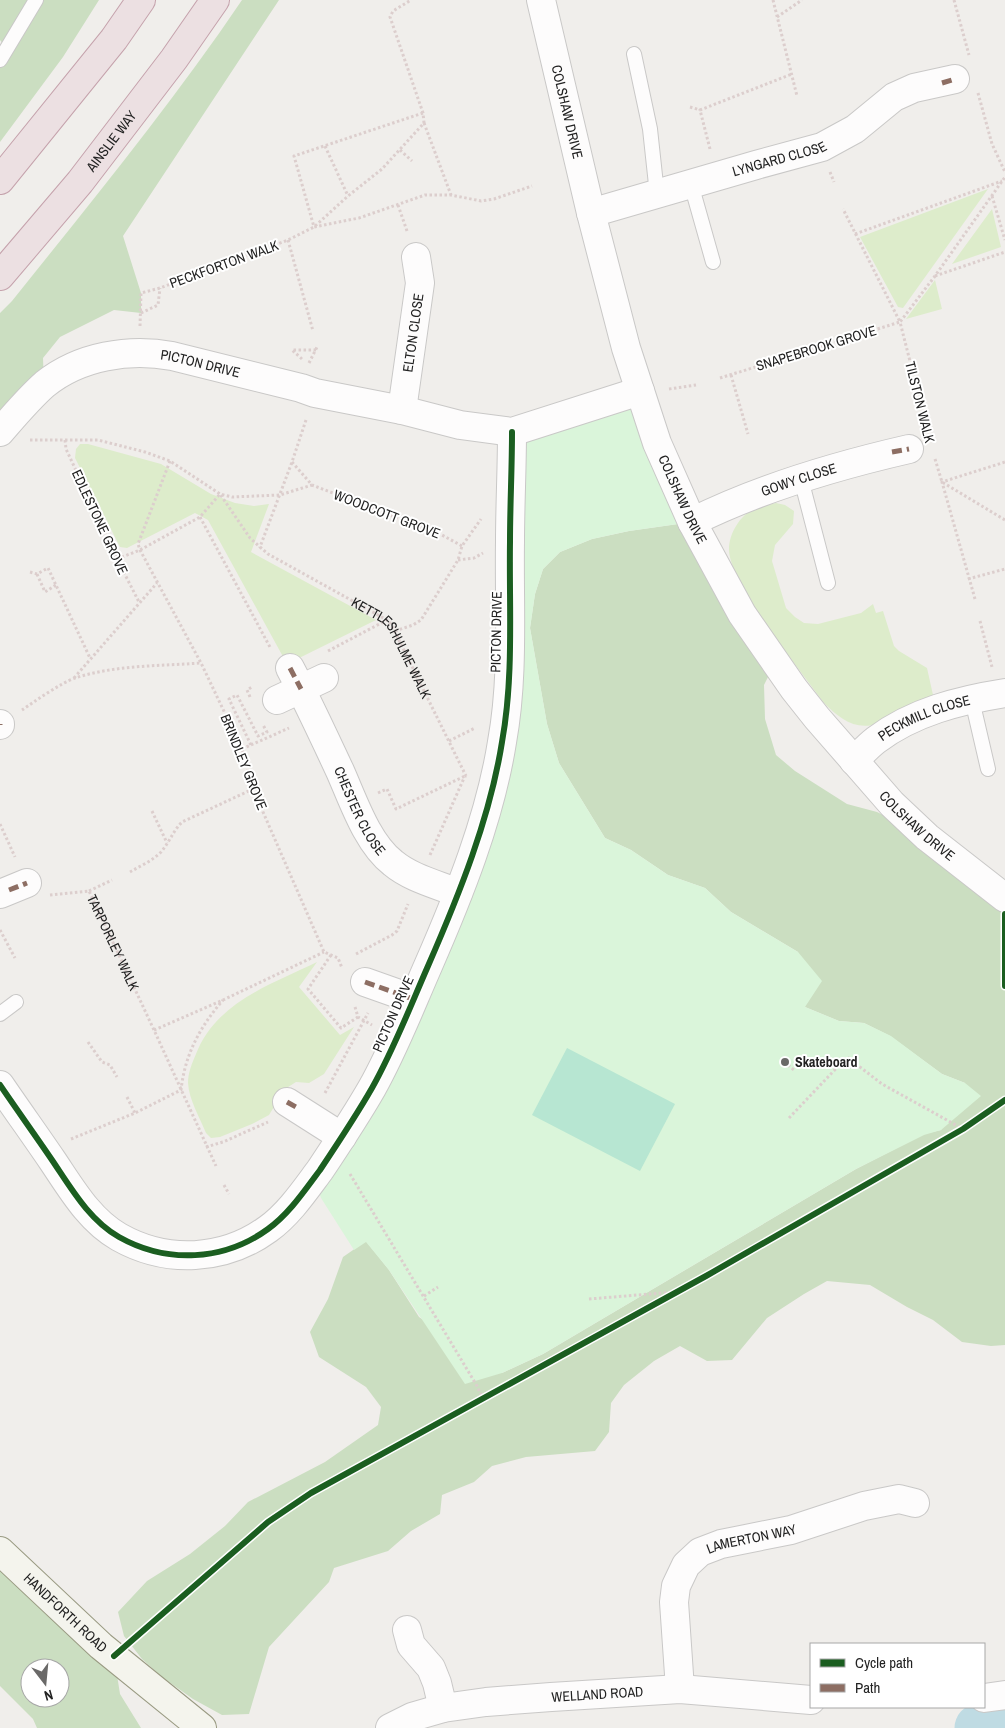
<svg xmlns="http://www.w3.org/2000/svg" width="1005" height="1728" font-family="'Archivo Narrow',sans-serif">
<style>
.grass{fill:#ddeccb}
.forest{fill:#cbdec1;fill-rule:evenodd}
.park{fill:#daf5da}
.pitch{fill:#b7e6d2}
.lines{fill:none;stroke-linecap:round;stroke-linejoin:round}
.river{stroke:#bfdbe3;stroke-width:49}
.lane-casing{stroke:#c9c8c7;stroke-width:16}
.street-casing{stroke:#c9c8c7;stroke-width:30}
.secondary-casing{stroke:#999a82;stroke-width:30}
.highway-casing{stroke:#c5a2ac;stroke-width:30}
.path{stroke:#dccecd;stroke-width:3;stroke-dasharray:2.5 2.5;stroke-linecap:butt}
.lane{stroke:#fdfcfc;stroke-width:14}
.street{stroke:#fdfcfc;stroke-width:28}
.secondary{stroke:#f4f4ed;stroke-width:28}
.highway{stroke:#ece0e2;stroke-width:28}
.quiet{stroke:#8d6e63;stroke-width:5;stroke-dasharray:10 5;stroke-linecap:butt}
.cycleway-casing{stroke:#fff;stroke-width:9}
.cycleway{stroke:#1b5e20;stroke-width:6}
.poi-dot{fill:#6a6968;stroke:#fff;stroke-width:2}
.labels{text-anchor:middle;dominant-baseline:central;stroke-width:4;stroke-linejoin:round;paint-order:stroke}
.street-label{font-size:14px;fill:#222;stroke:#fff}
.poi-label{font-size:14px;font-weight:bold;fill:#222;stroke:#fff;text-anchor:start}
</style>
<rect width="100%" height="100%" fill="#f0eeeb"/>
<!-- grass -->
<path class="grass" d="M988 189 903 308 898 307 860 237Z
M992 209 1001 247 952 264Z
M935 280 942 309 906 319Z
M80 444H88L161 464 211 494 235 503 254 506 269 504 251 552 376 620 287 664 208 520 195 513 127 548 120 547 75 458 76 449Z
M776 503 785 505 794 511 793 524 775 545 772 561 786 608 795 617 804 623 818 624 861 613 873 604 876 613 883 611 894 646 899 651 927 668 933 695C926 698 918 700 911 704 899 710 889 719 876 724 855 731 838 717 824 703 803 674 728 581 729 549 729 534 740 515 754 509 761 506 769 505 776 503Z
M317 962 299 987 340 1035 354 1027 324 1074 309 1083 296 1082 285 1089 269 1115 252 1124 220 1137 211 1138 206 1133C200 1118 189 1100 188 1083 188 1073 192 1063 196 1054 216 1002 272 984 317 962Z"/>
<!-- forest -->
<path class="forest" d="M0 0H99L63 57 0 142V60L7 49 0 40Z
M242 0H279L123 236 141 293V313L114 310 60 337 43 358 44 385 0 432V313L12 301C91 202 171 105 242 0Z
M692 522 775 663 764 685 765 719 776 755 795 771 847 804 877 812 927 837 1005 898V1345L991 1346 962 1342 933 1320 907 1307 870 1285 827 1281 804 1294 767 1318 732 1360 707 1361 680 1346 654 1361 624 1385 611 1403 609 1432 595 1451 526 1457 492 1466 474 1482 442 1495 440 1514 411 1531 388 1551 334 1568 329 1582 269 1647 249 1714 222 1715 193 1699 162 1677 142 1659 124 1636 118 1612 147 1581 190 1554 225 1526 248 1502 325 1462 378 1425 381 1407 366 1387 319 1357 310 1332 328 1299 343 1257 366 1241 389 1270 419 1317 502 1373 543 1354 856 1169 924 1134 941 1130 965 1083 942 1074 890 1036 864 1023 839 1021 805 1007 798 952 731 912 705 888 668 875 631 850 605 838 559 763 547 724 530 628 535 594 543 569 560 552 592 539 629 531Z
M0 1551 114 1656 120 1694 141 1728H37L33 1719 0 1686ZM30 1668H60V1698H30Z"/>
<!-- park -->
<path class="park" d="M640 391 692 522 629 531 592 539 560 552 543 569 535 594 530 628 547 724 559 763 605 838 631 850 668 875 705 888 731 912 798 952 822 981 805 1007 839 1021 864 1023 891 1036 942 1074 965 1083 981 1096 941 1130 924 1135 856 1169 543 1354 502 1373 465 1384 389 1270 366 1242 354 1250 321 1198 314 1177 334 1150 490 801 512 432Z"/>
<!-- pitch -->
<path class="pitch" d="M567 1048 675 1104 640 1171 532 1115Z"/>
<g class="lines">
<!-- river -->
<path class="river" d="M979 1728 1005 1727"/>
<defs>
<path id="lane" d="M634 54 650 129 657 194
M0 60 36 0
M691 184 713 262
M801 479 828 583
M972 700 988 769
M0 1014 16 1002"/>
<g id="street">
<path id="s3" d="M541 0 591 213 626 348 657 443 692 522 742 614 794 689 817 718 892 804 927 837 1005 898"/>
<path id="s4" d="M591 213 756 165 822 147 855 129 894 97 914 88 955 79"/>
<path id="s5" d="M402 410 420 283 416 257"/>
<path id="s6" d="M0 432C14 416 29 398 45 384 80 356 129 348 172 356L301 388 315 393 402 410 460 425 512 432 640 391"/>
<path id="s7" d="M692 522C760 488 835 466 909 449"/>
<path id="s8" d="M290 668C308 702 324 737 340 771 353 800 367 843 393 863 411 878 436 884 458 893"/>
<path d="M277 700 324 678"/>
<path d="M0 724V725"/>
<path id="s9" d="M854 761C861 754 868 746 876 740 913 712 960 700 1005 693"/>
<path d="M0 894 27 883"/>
<path d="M365 982 413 999"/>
<path d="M0 1085C17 1110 35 1135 52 1160 71 1188 89 1220 119 1237 167 1264 224 1261 268 1229 289 1214 305 1190 320 1170 338 1143 356 1116 372 1088 394 1049 410 1007 428 966 459 895 490 818 502 742 514 676 509 608 510 542 510 505 512 469 512 432"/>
<path d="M287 1102 342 1137"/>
<path d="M407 1630 411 1645 431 1668 437 1683 443 1708"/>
<path id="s10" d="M680 1689 674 1602 676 1586 686 1565 700 1552 721 1544 791 1530 864 1506 899 1499 915 1503"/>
<path d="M984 1698 1005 1695"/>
<path id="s11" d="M390 1728 412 1717 443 1708 486 1702 551 1697 680 1689 811 1700"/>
</g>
<g id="secondary">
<path id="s12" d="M0 1551 101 1646 202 1728"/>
</g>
<g id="highway">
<path d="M0 180 114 39 141 0"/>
<path id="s13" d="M0 276 80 182 174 59 215 0"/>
</g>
</defs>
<!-- lane casing -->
<use href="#lane" class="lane-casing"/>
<!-- street casing -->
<use href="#street" class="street-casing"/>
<!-- secondary casing -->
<use href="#secondary" class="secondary-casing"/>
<!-- highway casing -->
<use href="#highway" class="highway-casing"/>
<!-- path -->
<g class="path">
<path d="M773 0 797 96"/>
<path d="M954 0 969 55"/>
<path d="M777 17 802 0"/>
<path d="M978 93 992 144 1005 172"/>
<path d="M690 107 700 110"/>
<path d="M423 113 294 156 314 227 359 218 425 195H451L481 201 494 199 532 186"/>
<path d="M424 123 451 195"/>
<path d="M325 146 348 196"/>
<path d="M710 149 700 110 792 74"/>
<path d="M400 150 412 161"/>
<path d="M830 172 834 182"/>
<path d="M992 196 1005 240"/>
<path d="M398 205 407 231"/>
<path d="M855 234 1002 181"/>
<path d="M288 240 313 331"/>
<path d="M935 276 1005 252"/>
<path d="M141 313 158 305 160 288"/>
<path d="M140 326 141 293 160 288 288 240 314 227 348 196 382 169 424 123 423 113 390 17 393 11 411 0"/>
<path d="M302 359 292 350H316"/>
<path d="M309 363 317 347"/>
<path d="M731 375 748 434"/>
<path d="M720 378 900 322 843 209"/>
<path d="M669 389 696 385"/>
<path id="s1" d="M306 420 292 462 260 547 268 554 387 620 391 624 466 776H468"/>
<path d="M927 428 900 322 935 276 1005 177"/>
<path d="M30 440H98L145 452 170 461 220 494 232 497 280 495 312 485"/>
<path d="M65 440 66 449 117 559 139 602"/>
<path d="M935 459 942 482 1005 520"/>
<path d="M170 461 138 544 140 550 201 663 242 749 253 789 324 952 338 958 342 968"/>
<path d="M292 462 312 485 442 535 462 546"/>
<path d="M200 517 271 649"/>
<path d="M117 559 140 550 200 517 220 494 250 538 260 547"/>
<path d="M458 560 474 558 483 553"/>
<path d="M30 572 37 574 48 568 90 658"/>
<path d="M37 574 45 592 56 585"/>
<path d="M968 579 1005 569"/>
<path d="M975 599 942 482 1005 462"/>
<path d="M980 621 992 667"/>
<path d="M395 631 413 625 421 620 458 560 462 546 481 519"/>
<path d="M328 651 387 620"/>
<path d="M74 678 157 583"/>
<path d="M250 697 247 690 252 687"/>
<path d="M22 710C35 701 61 683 75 678 115 665 160 666 201 663"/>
<path d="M449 741 475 728"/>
<path d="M251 745 289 728"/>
<path d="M242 749 251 745 229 699 237 695 258 736 267 732 263 725"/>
<path d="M378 793 387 789 396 809 465 776"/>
<path d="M152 811 167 843"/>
<path d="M0 824 15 857"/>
<path d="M430 855 464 778"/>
<path d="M130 872C140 866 152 861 161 852 169 843 173 831 182 822L253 789"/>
<path d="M89 891 112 880"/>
<path id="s2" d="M50 895 89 891 154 1030 216 1166"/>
<path d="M0 930 15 958"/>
<path d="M356 954 392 935 397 931 408 904"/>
<path d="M331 955 308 989 341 1028 358 1017"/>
<path d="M355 1007 358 1017 372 1025"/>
<path d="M154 1030 223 1000 324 952"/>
<path d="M88 1042 102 1062 110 1065 117 1077"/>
<path d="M788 1065 794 1070"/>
<path d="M325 1093 368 1013"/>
<path d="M127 1097 135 1113"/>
<path d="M789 1118 847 1057 882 1084 963 1129"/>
<path d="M71 1139 135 1113 181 1090C185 1054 200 1027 223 1000"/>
<path d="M206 1147 223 1142 268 1122"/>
<path d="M350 1174 477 1386 483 1399"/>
<path d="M224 1185 229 1194"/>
<path d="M424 1296 438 1287"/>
<path d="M589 1299 674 1292"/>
</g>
<!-- lane -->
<use href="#lane" class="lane"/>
<!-- street -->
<use href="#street" class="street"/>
<!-- secondary -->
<use href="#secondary" class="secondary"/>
<!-- highway -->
<use href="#highway" class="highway"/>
<!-- quiet -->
<path class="quiet" d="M942 83 955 79
M892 452 909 449
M290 668 301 689
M0 724V725
M9 890 27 883
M365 982 413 999
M287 1102 296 1107"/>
<defs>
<path id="cycleway" d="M1005 914V986
M0 1085C17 1110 35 1135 52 1160 71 1188 89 1220 119 1237 167 1264 224 1261 268 1229 289 1214 305 1190 320 1170 338 1143 356 1116 372 1088 394 1049 410 1007 428 966 459 895 490 818 502 742 514 676 509 608 510 542 510 505 512 469 512 432
M114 1656 268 1522 311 1493 706 1276 963 1129 1005 1100"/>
</defs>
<!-- cycleway casing -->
<use href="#cycleway" class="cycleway-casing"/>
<!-- cycleway -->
<use href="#cycleway" class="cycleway"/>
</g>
<!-- markers -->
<circle class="poi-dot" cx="785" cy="1062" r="5"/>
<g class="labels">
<!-- street labels -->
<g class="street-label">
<text stroke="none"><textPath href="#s3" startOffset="115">COLSHAW DRIVE</textPath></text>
<text stroke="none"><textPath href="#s13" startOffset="175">AINSLIE WAY</textPath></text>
<text stroke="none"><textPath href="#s4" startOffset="196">LYNGARD CLOSE</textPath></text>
<text transform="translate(224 264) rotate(-20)">PECKFORTON WALK</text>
<text stroke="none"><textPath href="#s5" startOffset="78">ELTON CLOSE</textPath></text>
<text transform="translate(816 348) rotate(-17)">SNAPEBROOK GROVE</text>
<text stroke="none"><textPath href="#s6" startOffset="229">PICTON DRIVE</textPath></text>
<text transform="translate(920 402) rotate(76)">TILSTON WALK</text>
<text stroke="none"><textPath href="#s7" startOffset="115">GOWY CLOSE</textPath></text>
<text stroke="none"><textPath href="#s3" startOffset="520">COLSHAW DRIVE</textPath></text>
<text transform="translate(387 514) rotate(21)">WOODCOTT GROVE</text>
<text transform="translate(100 522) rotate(65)">EDLESTONE GROVE</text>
<text transform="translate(496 632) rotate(-89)">PICTON DRIVE</text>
<text stroke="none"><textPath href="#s1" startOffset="306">KETTLESHULME WALK</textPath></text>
<text stroke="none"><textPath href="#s9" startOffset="84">PECKMILL CLOSE</textPath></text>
<text transform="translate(244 762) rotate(68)">BRINDLEY GROVE</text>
<text stroke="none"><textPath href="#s8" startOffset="159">CHESTER CLOSE</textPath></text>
<text stroke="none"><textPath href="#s3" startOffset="925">COLSHAW DRIVE</textPath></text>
<text stroke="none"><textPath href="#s2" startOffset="96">TARPORLEY WALK</textPath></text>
<text transform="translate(393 1014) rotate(-66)">PICTON DRIVE</text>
<text stroke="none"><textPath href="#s10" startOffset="199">LAMERTON WAY</textPath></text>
<text stroke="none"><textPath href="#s12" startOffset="90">HANDFORTH ROAD</textPath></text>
<text stroke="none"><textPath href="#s11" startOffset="212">WELLAND ROAD</textPath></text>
</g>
<!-- poi labels -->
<g class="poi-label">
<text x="795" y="1062">Skateboard</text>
</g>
</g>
<!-- legend -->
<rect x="810" y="1643" width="175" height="65" fill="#ffffff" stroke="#a7a7a7"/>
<rect x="820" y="1659" width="25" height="8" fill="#1b5e20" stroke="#a7a7a7"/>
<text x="855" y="1668" font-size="15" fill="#222222">Cycle path</text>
<rect x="820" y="1684" width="25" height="8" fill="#8d6e63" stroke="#a7a7a7"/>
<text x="855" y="1693" font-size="15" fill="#222222">Path</text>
<!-- north arrow -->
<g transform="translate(45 1683) rotate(164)"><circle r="24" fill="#ffffff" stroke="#a7a7a7"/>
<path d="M0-4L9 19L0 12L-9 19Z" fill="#6a6968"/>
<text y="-8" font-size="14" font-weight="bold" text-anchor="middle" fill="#222222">N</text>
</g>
</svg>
